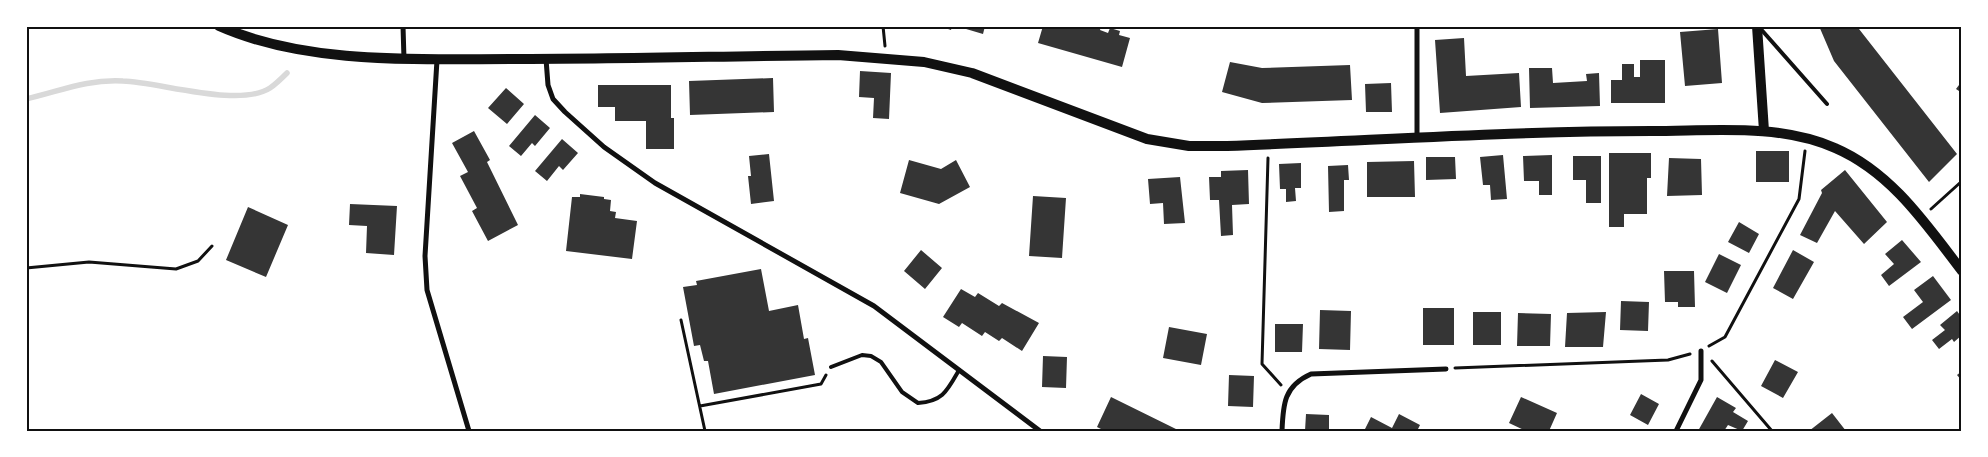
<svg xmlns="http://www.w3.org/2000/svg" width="1988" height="457" font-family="Montserrat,sans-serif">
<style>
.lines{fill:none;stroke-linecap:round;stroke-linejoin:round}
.stream{stroke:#d9d9d9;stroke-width:5.5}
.building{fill:#353535}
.path{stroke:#111;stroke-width:3}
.service{stroke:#111;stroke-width:4}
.minor{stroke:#111;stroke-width:5}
.secondary{stroke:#111;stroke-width:10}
.neatline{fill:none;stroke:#111;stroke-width:2}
</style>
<rect width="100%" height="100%" fill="#fff"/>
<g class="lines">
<!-- stream -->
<path class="stream" d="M26 99C61 91 86 79 123 81 159 82 239 108 270 88 276 84 282 78 287 73"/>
</g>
<!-- building -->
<path class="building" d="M939 26H952L951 30Z
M956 26H985L983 34Z
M1043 26H1101L1100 30 1108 33 1110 28 1120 31 1119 35 1130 38 1122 67 1038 43Z
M1819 26H1861L1859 29 1957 154 1929 182 1834 61Z
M1718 29 1722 83 1685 86 1680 32Z
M1464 38 1466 76 1519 73 1521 107 1440 113 1435 40Z
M1640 60H1665V103H1611V80H1622V64H1634V77H1640Z
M1230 62 1262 68 1350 65 1352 100 1262 103 1222 92Z
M1529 68H1552L1553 83 1587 81 1586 74 1599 73 1600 106 1530 108Z
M860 71 891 73 889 119 873 118 874 98 859 97Z
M773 78 774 112 690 115 689 81Z
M1962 81V93L1956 89Z
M1391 83 1392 112H1366L1365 84Z
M598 85H671V118H674V149H646V121H615V107H598Z
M506 88 524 104 507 124 488 108Z
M535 115 550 128 535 146 532 143 521 156 509 146Z
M474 131 490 160 487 162 518 225 488 241 472 211 477 208 460 176 468 172 452 143Z
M562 139 578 153 563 170 559 166 547 181 535 171Z
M1756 151H1789V182H1756Z
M1609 153H1651V178H1647V214H1624V227H1609Z
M769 154 774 201 751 204 748 176H751L749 156Z
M1503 155 1507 199 1491 200 1490 185H1483L1480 157Z
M1552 155V195H1539V181H1524L1523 156Z
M1573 156H1601V203H1586V180H1573Z
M1426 157H1455L1456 179 1426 180Z
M1669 158 1701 159 1702 195 1667 196Z
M909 160 941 169 956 160 970 187 939 204 900 193Z
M1414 161 1415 197H1367V162Z
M1301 163V188H1295L1296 201 1286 202V189H1280L1279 164Z
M1348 165 1349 180H1344V211L1329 212 1328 166Z
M1248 170 1249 204 1232 205 1233 235 1221 236 1219 200H1210L1209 177H1221V171Z
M1845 170 1887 222 1864 244 1835 211 1817 243 1800 235 1822 193 1821 190Z
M1180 177 1185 223 1164 224 1163 203 1150 204 1148 179Z
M580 194 604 197V199L611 200 610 211 616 212 615 218 637 221 632 259 566 251 572 197H580Z
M1033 196 1066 198 1062 258 1029 256Z
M350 204 397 206 394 255 366 253 367 226 349 225Z
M248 207 288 225 266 277 226 260Z
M1739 222 1759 234 1749 253 1728 242Z
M1902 240 1921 262 1889 286 1881 275 1894 264 1885 254Z
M921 250 942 268 925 289 904 271Z
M1793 250 1814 262 1793 299 1773 288Z
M1719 254 1741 265 1727 293 1705 282Z
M761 269 769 311 798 305 804 339 808 338 815 375 714 394 708 361H704L700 345 694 346 683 287 697 285 696 281Z
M1664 271H1694L1695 307H1678V302H1665Z
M1933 276 1951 300 1912 329 1903 317 1923 302 1914 290Z
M961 289 975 297 978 293 999 306 1002 303 1039 323 1022 351 1002 338 999 341 985 332 982 336 962 323 959 327 943 317Z
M1621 301 1649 302 1648 331 1620 330Z
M1423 308H1454V345H1423Z
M1320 310 1351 311 1350 350 1319 349Z
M1957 311 1962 318V335L1954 342 1952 339 1939 349 1932 340 1945 330 1940 325Z
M1473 312H1501V345H1473Z
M1606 312 1603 347H1565L1567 313Z
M1518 313 1551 314 1550 346H1517Z
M1275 324H1303L1302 352H1275Z
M1169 327 1207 334 1201 365 1163 358Z
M1043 356 1067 357 1066 388 1042 387Z
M1775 360 1798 372 1783 398 1761 386Z
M1962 371V381L1957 375Z
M1229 375 1254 376 1253 407 1228 406Z
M1641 394 1659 404 1648 425 1630 415Z
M1111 397 1180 431H1105L1097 427Z
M1521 397 1557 413 1549 431H1526L1509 423Z
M1717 397 1736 408 1733 412 1748 421 1742 431 1728 425 1724 431H1698Z
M1832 413 1846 431H1809Z
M1306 414 1329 415V431H1305Z
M1399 414 1420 425 1417 431H1364L1371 417 1392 428Z"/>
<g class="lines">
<!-- path -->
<path class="path" d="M883 26 885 46
M1268 158 1262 364 1281 385
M1931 209 1962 181
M26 268 89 262 176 269 198 261 212 246
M681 320 705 431
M1709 346 1725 337 1799 199 1805 151
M1712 361 1772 431
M1455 368 1668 360 1690 354
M700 406 821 384 826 375"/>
<!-- service -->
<path class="service" d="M1759 27 1827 104
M831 367 862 355 871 356 881 362 902 392 918 403C943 401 947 391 959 370"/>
<!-- minor -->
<path class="minor" d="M403 26 404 59
M546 59 548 85 553 99 565 112 604 147 655 183 874 306 1040 431
M437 60 425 256 427 290 469 431
M1417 137V26
M1282 431C1283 404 1284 386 1311 374L1446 369
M1676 431 1701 380V351"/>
<!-- secondary -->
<path class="secondary" d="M219 26C307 65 419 59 513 59 622 59 730 56 838 55L924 62 972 73 1147 139 1189 146H1227C1369 141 1510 131 1651 131 1712 131 1778 123 1835 148 1891 172 1926 224 1962 271
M1757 26 1764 131"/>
</g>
<!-- border -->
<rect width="1988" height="457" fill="none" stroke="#ffffff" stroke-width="55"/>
<rect x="28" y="28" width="1932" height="402" class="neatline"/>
</svg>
